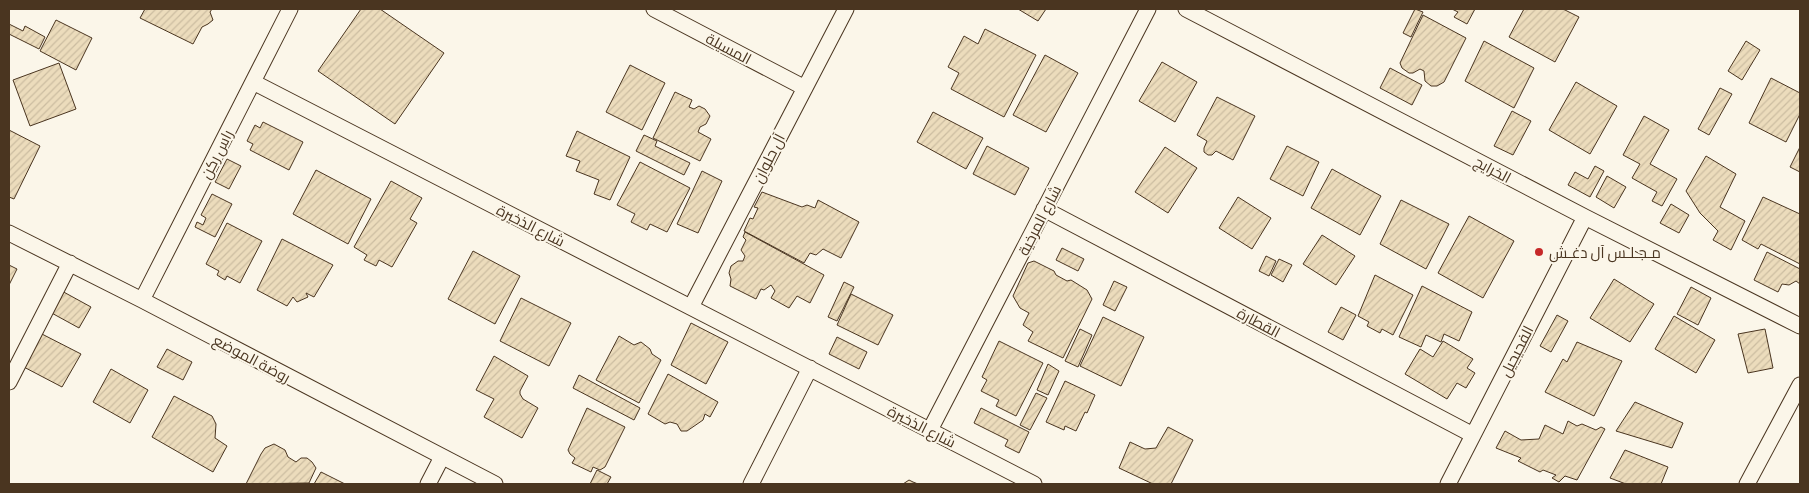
<svg xmlns="http://www.w3.org/2000/svg" width="1809" height="493" font-family="Barlow,Cairo,sans-serif">
<style>
.building{fill:url(#building-hatch);stroke:#4a3520}
.lines{fill:none;stroke-linecap:round;stroke-linejoin:round}
.street-casing{stroke:#4a3520;stroke-width:17}
.street{stroke:#fbf6e9;stroke-width:15}
.poi-dot{fill:#c62828;stroke:#fbf6e9;stroke-width:2}
.labels{text-anchor:middle;dominant-baseline:central;stroke-width:4;stroke-linejoin:round;paint-order:stroke}
.street-label{font-size:15px;fill:#4a3520;stroke:#fbf6e9}
.poi-label{font-size:15px;fill:#4a3520;stroke:#fbf6e9;text-anchor:start}
</style>
<defs>
<pattern id="building-hatch" width="6" height="6" patternUnits="userSpaceOnUse" patternTransform="scale(1.25)"><rect width="6" height="6" fill="#ecdcbc"/><path d="M-1 1l2-2M0 6l6-6M5 7l2-2" fill="none" stroke="#ccbda1"/></pattern>
</defs>
<rect width="100%" height="100%" fill="#fbf6e9"/>
<!-- building -->
<path class="building" d="M145 9H212L210 12 213 20 208 24 202 27 193 44 140 18Z
M361 9H380L444 53 395 124 318 71Z
M1018 9H1046L1038 21Z
M1415 9 1423 12 1411 37 1403 33Z
M1452 9H1475L1467 24 1454 17 1458 12Z
M1524 9H1563L1579 17 1555 62 1509 37Z
M1423 15 1466 38 1444 82 1437 86H1431L1425 81 1424 71 1420 69 1413 73H1409L1402 68 1400 63Z
M56 20 92 38 76 70 40 51Z
M9 24 23 31 25 26 45 37 39 49 9 34Z
M985 29 1036 55 1004 117 951 89 959 73 948 67 964 36 978 44Z
M1484 41 1534 68 1514 108 1465 81Z
M1746 41 1760 50 1742 80 1728 71Z
M1045 55 1078 73 1046 132 1013 115Z
M1162 62 1197 82 1175 122 1139 101Z
M59 63 76 109 30 126 13 80Z
M630 65 665 83 642 130 606 112Z
M1390 68 1422 85 1412 105 1380 88Z
M1771 78 1800 93V114L1786 142 1749 123Z
M1576 82 1617 106 1590 154 1549 130Z
M1720 88 1732 94 1709 135 1698 129Z
M675 92 692 100 689 107 694 109 699 106 705 109 710 116 706 124 700 127 698 132 711 139 700 161 653 138Z
M1217 97 1255 116 1233 160 1216 151 1212 155H1208L1204 152V148L1207 141 1197 135Z
M1512 111 1531 121 1513 155 1494 146Z
M933 112 983 138 966 169 917 142Z
M1644 116 1669 130 1650 164 1677 179 1662 206 1652 201 1657 192 1632 178 1640 164 1623 155Z
M263 122 303 142 289 170 250 150 253 144 247 141 255 125 260 128Z
M9 130 40 146 14 199 9 197Z
M577 131 630 157 610 200 594 194 599 180 576 171 580 161 566 156Z
M644 135 657 141 655 146 690 163 684 175 636 151Z
M987 146 1029 168 1015 195 973 174Z
M1287 146 1319 162 1303 196 1270 179Z
M1165 147 1197 168 1168 213 1135 192Z
M1800 147V172L1790 167Z
M1706 156 1736 174 1720 207 1745 221 1731 250 1713 240 1718 231 1700 213 1686 191Z
M227 159 241 166 229 189 215 182Z
M640 162 690 188 667 232 650 224 647 230 631 222 635 214 617 205Z
M1595 166 1604 171 1590 197 1568 185 1575 172 1588 179Z
M1332 169 1381 196 1360 235 1311 208Z
M316 170 371 199 348 244 293 214Z
M702 171 722 181 698 233 677 224Z
M1607 176 1626 187 1614 208 1596 197Z
M391 181 422 198 410 219 417 223 392 267 379 260 376 266 364 260 367 255 354 247Z
M762 192 802 207 807 205 815 208 818 200 859 222 841 258 823 249 816 255 810 253 804 263 744 231 750 218 753 219 758 208 754 207Z
M212 194 232 204 215 237 195 227 197 222 203 225 206 218 201 215Z
M1238 197 1271 218 1252 249 1219 228Z
M1763 197 1800 214V264L1761 244 1758 249 1742 240Z
M1401 200 1449 224 1426 269 1380 244Z
M1671 204 1689 215 1679 233 1660 223Z
M1469 216 1514 241 1483 298 1438 273Z
M227 223 262 241 240 283 227 276 225 280 217 275 219 271 206 264Z
M745 232 824 275 810 303 797 296 789 308 771 298 775 291 771 285 764 290 761 289 756 299 730 286 731 279 729 273 731 266 738 261H743L745 256 741 250 746 240 743 237Z
M1322 235 1355 256 1336 285 1303 264Z
M282 239 333 265 314 297 306 293 308 297 297 302 293 297 287 306 257 290Z
M1062 248 1084 259 1078 271 1056 260Z
M473 251 520 276 495 324 448 299Z
M1767 252 1800 269V284L1796 281 1789 285 1782 284 1778 292 1754 280Z
M1266 256 1276 261 1269 276 1259 271Z
M1279 259 1292 265 1283 282 1271 275Z
M1034 261 1054 271 1056 275 1067 281 1071 280 1087 290 1092 299 1063 358 1028 341 1033 332 1023 325 1029 313 1020 308 1013 296 1028 263Z
M9 265 17 269 9 285Z
M1375 275 1413 295 1393 335 1382 329 1380 333 1367 326 1369 322 1358 316Z
M1614 279 1654 304 1630 342 1590 318Z
M1114 281 1127 287 1115 311 1103 305Z
M844 282 854 287 837 321 828 317Z
M1422 286 1472 312 1459 341 1444 334 1441 342 1426 335 1421 347 1399 337Z
M1691 287 1711 298 1698 325 1677 314Z
M60 290 91 307 79 328 48 311Z
M851 294 893 315 878 345 837 325Z
M521 298 571 323 549 366 500 341Z
M1341 307 1356 315 1343 340 1328 332Z
M1557 315 1568 321 1551 352 1540 346Z
M1674 316 1715 340 1696 373 1655 349Z
M1103 317 1144 337 1121 386 1080 366Z
M691 323 728 342 706 384 671 365Z
M1080 329 1092 335 1078 367 1065 361Z
M1765 329 1773 368 1748 373 1738 334Z
M38 332 81 354 62 387 20 365Z
M619 336 634 345 641 342 650 349 652 354 661 360 639 403 596 380Z
M837 337 867 352 859 369 829 354Z
M999 341 1043 363 1016 416 996 406 999 400 981 391 987 380 982 377Z
M1443 341 1473 359 1467 368 1475 373 1466 388 1457 383 1447 399 1405 374 1420 349 1433 357Z
M1577 342 1622 361 1594 416 1545 392 1563 359 1567 362Z
M167 349 192 362 183 380 157 367Z
M494 356 528 376 520 391V394L523 399 538 408 522 438 484 417 494 399 476 390Z
M1048 364 1059 371 1048 395 1037 390Z
M111 369 148 390 130 423 93 402Z
M668 374 718 402 710 417 705 414 703 420 687 431H681L677 424 670 422 665 424 648 414Z
M579 375 640 408 634 420 573 388Z
M1065 381 1095 395 1087 413 1085 412 1076 431 1065 426 1064 430 1046 422Z
M1036 393 1047 398 1030 430 1020 425Z
M174 396 212 416 216 424 215 438 227 446 213 472 152 437Z
M1635 402 1683 423 1672 448 1616 431Z
M587 408 625 427 605 467 600 470 593 467 591 472 572 463 575 458 570 454 568 450Z
M981 408 1029 432 1019 453 1005 446 1008 440 974 423Z
M1568 421 1577 426 1582 424 1596 430 1601 427 1605 429 1577 480 1565 476 1559 482 1552 478 1556 475 1543 470 1540 472 1518 461 1521 458 1496 448 1505 431 1521 440 1539 439 1545 425 1563 434Z
M1168 427 1193 440 1171 484H1153L1119 468 1130 442 1145 449 1156 448Z
M274 444 285 450 288 457 296 462 301 458H307L312 462 316 468 309 483 246 484 261 454 265 448Z
M1625 450 1668 467 1661 484H1626L1610 478Z
M597 470 611 477 607 484H590Z
M321 472 345 484H314Z
M909 480 913 482 918 484H903Z"/>
<g class="lines">
<defs>
<path id="street" d="M654 9 805 88
M1186 9 1585 217 1800 326
M253 82 1034 484
M1044 209 1473 435
M9 233 142 300 495 484
M142 300 290 9
M691 307 846 9
M9 382 70 263
M930 430 1148 9
M428 484 442 457
M751 484 810 368
M1448 484 1585 217
M1747 484 1800 385"/>
</defs>
<!-- street casing -->
<use href="#street" class="street-casing"/>
<!-- street -->
<use href="#street" class="street"/>
</g>
<!-- markers -->
<circle class="poi-dot" cx="1539" cy="252" r="5"/>
<g class="labels">
<!-- street labels -->
<g class="street-label">
<text transform="translate(729 48) rotate(28)">المسيلة</text>
<text transform="translate(216 154) rotate(-63)">راس ركن</text>
<text transform="translate(768 158) rotate(-63)">آل حلوان</text>
<text transform="translate(1493 169) rotate(28)">الخرايج</text>
<text transform="translate(1039 220) rotate(-63)">شارع المرخية</text>
<text transform="translate(531 225) rotate(27)">شارع الذخيرة</text>
<text transform="translate(1259 322) rotate(28)">القطارة</text>
<text transform="translate(1516 351) rotate(-63)">الفحيحيل</text>
<text transform="translate(252 358) rotate(28)">روضة الموضع</text>
<text transform="translate(922 426) rotate(27)">شارع الذخيرة</text>
</g>
<!-- poi labels -->
<g class="poi-label">
<text x="1549" y="252">مـجـلـس آل دغـش</text>
</g>
</g>
<!-- border -->
<rect width="1809" height="493" fill="none" stroke="#4a3520" stroke-width="20"/>
</svg>
